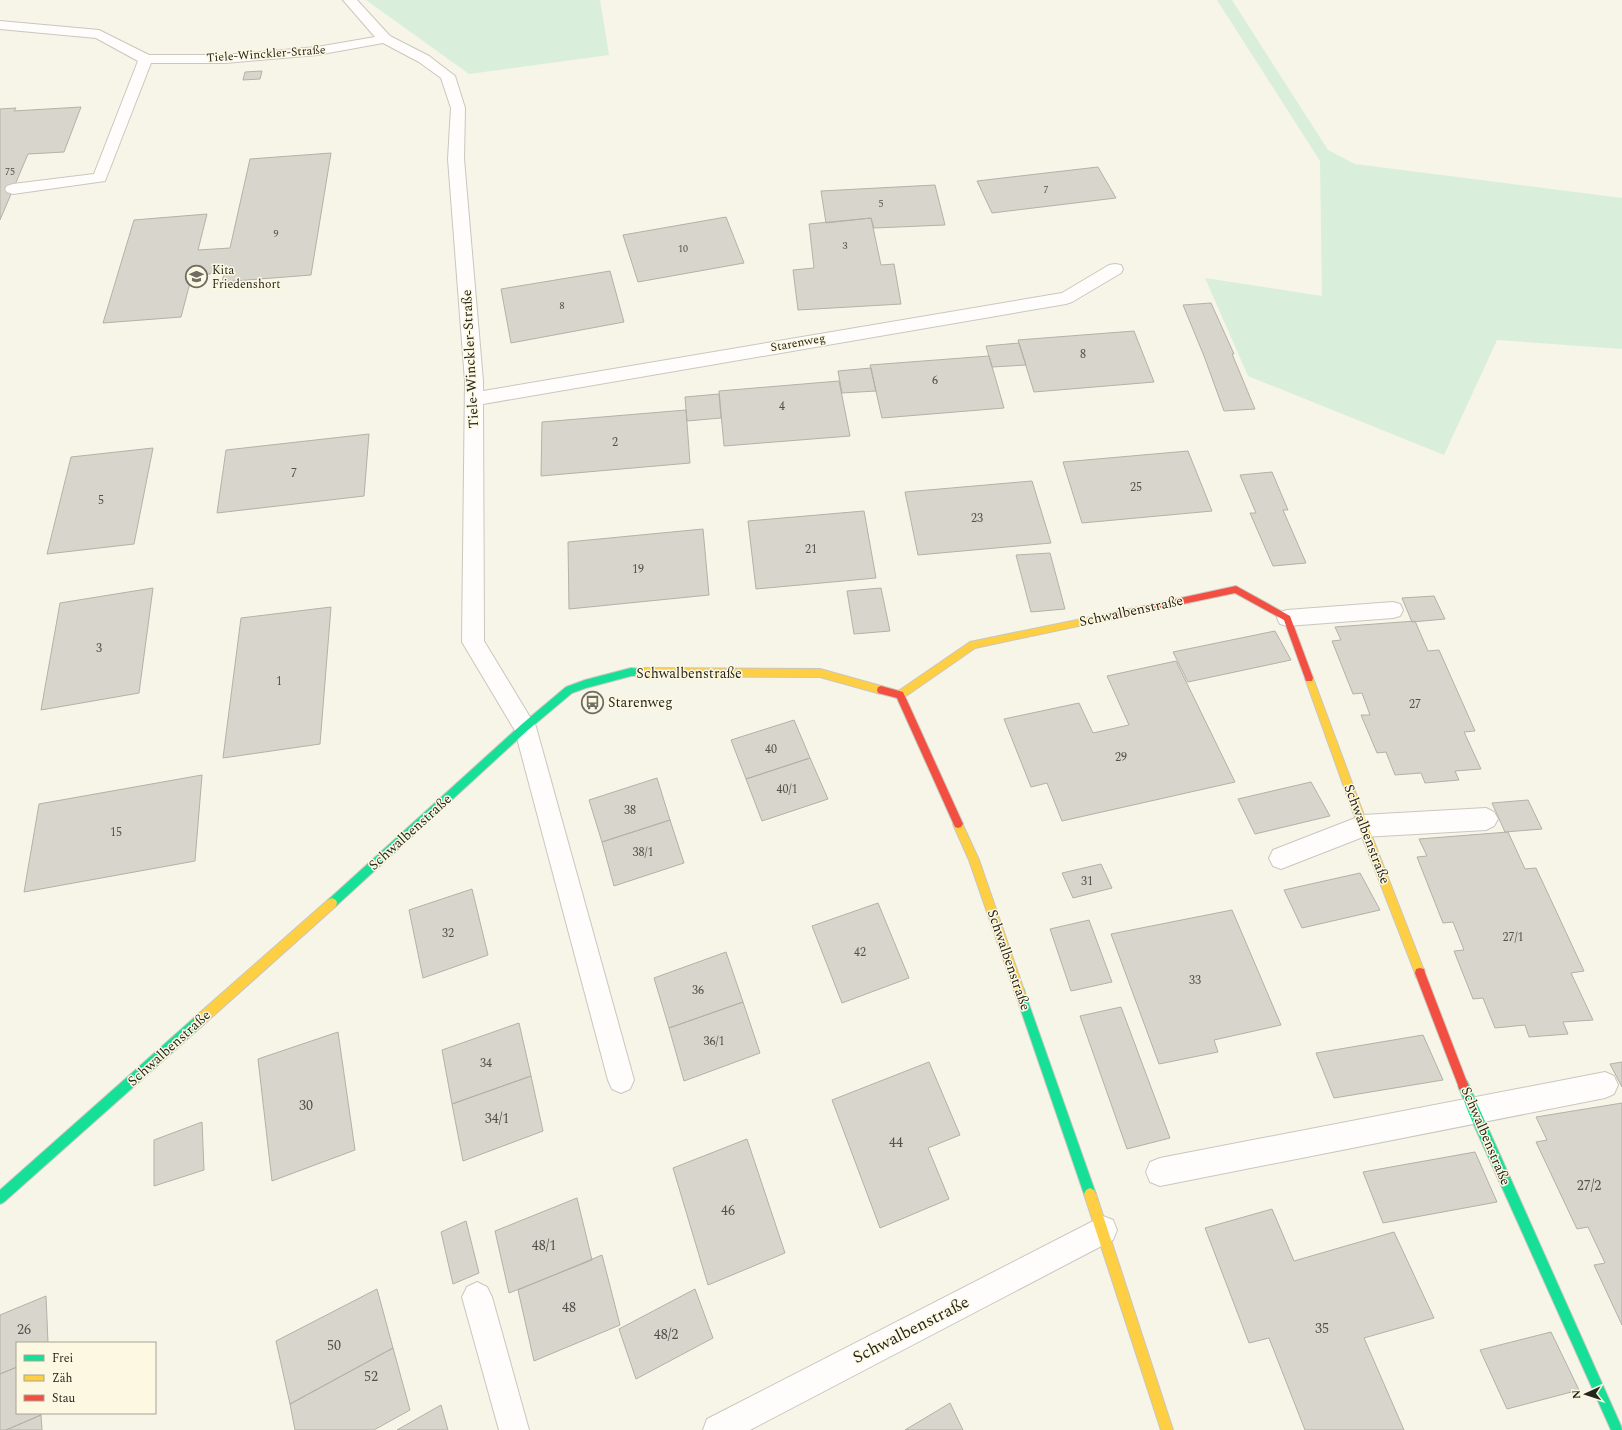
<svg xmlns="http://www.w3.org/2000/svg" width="1622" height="1430" font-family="Spectral,serif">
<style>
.green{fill:#d9efdc}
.building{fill:#d8d5cc;stroke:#b3b1a8}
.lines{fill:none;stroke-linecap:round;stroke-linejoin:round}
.lane-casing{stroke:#c9c7be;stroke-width:2}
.street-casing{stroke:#c9c7be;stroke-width:2}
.fast-casing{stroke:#c9c7be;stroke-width:2}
.slow-casing{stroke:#c9c7be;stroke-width:2}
.jam-casing{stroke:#c9c7be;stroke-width:2}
.lane{fill:#fefdfc;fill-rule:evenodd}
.street{fill:#fefdfc;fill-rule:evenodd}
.fast{fill:#16e098;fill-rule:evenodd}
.slow{fill:#ffcf43;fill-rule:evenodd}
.jam{fill:#f24e42;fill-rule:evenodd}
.labels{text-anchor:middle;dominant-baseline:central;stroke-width:3;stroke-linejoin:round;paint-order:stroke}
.far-number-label{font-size:10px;fill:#525149}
.far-street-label{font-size:12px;fill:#26251d;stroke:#fdf8e2}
.far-poi-label{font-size:12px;fill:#26251d;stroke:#fdf8e2;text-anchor:start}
.number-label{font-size:12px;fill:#525149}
.street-label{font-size:14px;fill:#26251d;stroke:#fdf8e2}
.poi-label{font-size:14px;fill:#26251d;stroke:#fdf8e2;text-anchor:start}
.near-number-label{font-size:14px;fill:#525149}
.near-street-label{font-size:17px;fill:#26251d;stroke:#fdf8e2}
</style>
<rect width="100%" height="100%" fill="#f7f4e8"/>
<!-- green -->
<path class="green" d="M366 0H600L609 55 469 74Z
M1217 0H1232L1328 150 1355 164 1622 198V349L1497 340 1444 455 1248 376 1205 278 1322 296 1320 161Z"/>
<!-- building -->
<path class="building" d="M262 71 260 79 243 80 245 72Z
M81 107 64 152 28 154 0 220V109L16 108 14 111Z
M331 153 311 275 222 282 224 273 192 275 181 317 103 323 134 220 207 214 198 250 230 248 250 159Z
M1098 167 1116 198 992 213 977 181Z
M935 185 945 225 874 228 871 218 826 223 821 191Z
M726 217 744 263 638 282 623 235Z
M871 218 881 265 894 264 901 304 798 310 793 270 814 268 809 224Z
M610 271 624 322 511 343 501 289Z
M1211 303 1234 354H1232L1255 409 1224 411 1204 356 1183 305Z
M1134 331 1154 382 1034 392 1018 340Z
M1019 343 1026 365 992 367 986 346Z
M989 356 1004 408 882 418 870 365Z
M871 368 876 391 842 393 838 371Z
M839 381 850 436 724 446 719 391Z
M719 394 721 418 687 421 685 397Z
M686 410 690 463 541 476 542 422Z
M369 434 364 496 217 513 226 450Z
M153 448 134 544 47 554 71 457Z
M1188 451 1212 511 1082 523 1063 462Z
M1272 472 1288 510H1283L1306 563 1273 566 1250 513H1256L1240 475Z
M1032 481 1051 543 918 555 905 492Z
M864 511 876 578 756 589 748 521Z
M703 529 709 595 569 609 568 542Z
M1050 553 1065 609 1031 612 1016 555Z
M153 588 139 693 41 710 60 603Z
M881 588 890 631 854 634 847 591Z
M1434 596 1445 619 1412 622 1402 598Z
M331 607 320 744 223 758 241 618Z
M1415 621 1428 651 1439 650 1475 731 1464 732 1481 769 1455 771 1459 780 1425 783 1421 773 1395 775 1386 752 1377 753 1361 715H1370L1362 693 1353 694 1332 641 1341 640 1335 627Z
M1275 631 1291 660 1188 682 1173 652Z
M1176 661 1235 782 1062 821 1047 783 1031 787 1004 719 1079 703 1093 733 1129 725 1107 676Z
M794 720 810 758 746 779 731 740Z
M810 758 828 799 762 821 746 779Z
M202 775 195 861 24 892 39 804Z
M657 778 670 820 602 842 589 800Z
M1311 782 1330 816 1255 834 1238 799Z
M1528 800 1542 829 1505 832 1492 803Z
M670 820 684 863 614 886 602 842Z
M1508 832 1525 869 1536 868 1584 971 1571 973 1593 1020 1563 1022 1568 1034 1529 1037 1525 1025 1495 1028 1483 998 1473 999 1454 951 1464 950 1453 922 1443 923 1417 857 1427 856 1419 839Z
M1101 864 1112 888 1073 898 1062 873Z
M1360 873 1380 910 1302 928 1284 890Z
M472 889 488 955 423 978 409 910Z
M878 903 909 978 842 1003 812 926Z
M1232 910 1281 1025 1214 1040 1218 1052 1159 1064 1111 934Z
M1089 920 1112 982 1071 991 1050 929Z
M726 952 743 1002 669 1028 654 978Z
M743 1002 760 1053 684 1081 669 1028Z
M1121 1007 1170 1138 1127 1149 1080 1016Z
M519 1023 531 1076 452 1104 442 1050Z
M338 1032 355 1150 272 1181 258 1059Z
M1423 1035 1443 1080 1334 1098 1316 1053Z
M929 1062 960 1135 928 1148 949 1199 880 1228 832 1100Z
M1622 1062V1087L1610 1064Z
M531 1076 543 1131 463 1161 452 1104Z
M1622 1103V1325L1594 1265 1605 1263 1588 1227 1577 1229 1536 1142 1547 1140 1536 1117Z
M202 1122 204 1170 154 1186V1140Z
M747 1139 785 1253 708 1285 673 1168Z
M1475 1152 1497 1202 1383 1223 1363 1172Z
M577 1198 592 1260 509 1293 495 1231Z
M1272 1209 1294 1261 1394 1232 1434 1318 1364 1338 1404 1430H1305L1269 1338 1249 1343 1205 1228Z
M466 1221 479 1273 453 1284 441 1232Z
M602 1255 620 1325 534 1361 518 1290Z
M377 1289 393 1348 290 1404 276 1341Z
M695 1289 713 1338 636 1379 619 1329Z
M46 1296 48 1343H17V1367L0 1374V1315Z
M1551 1332 1579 1390 1507 1409 1480 1350Z
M393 1348 410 1410 374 1430H295L290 1404Z
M17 1367V1413H41V1415L6 1430H0V1374Z
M950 1403 963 1430H905Z
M441 1405 448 1430H397Z
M41 1415 42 1430H6Z"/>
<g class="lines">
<defs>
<path id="lane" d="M343 0H357L390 36 429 56 455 76 465 108 464 159 483 381 480 385 474 387 468 385 465 381 448 159 451 108 441 78 419 62 383 43 317 55 225 63H151L105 181 13 194 7 192 5 189 7 186 13 184 94 174 138 61 96 38 0 29V21L99 30 149 55H225L317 47 375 37Z
M1393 602 1400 604 1403 610 1400 616 1393 618 1287 626 1280 624 1277 618 1280 612 1287 610Z
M525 717 533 720 536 727 634 1080 630 1089 621 1093 612 1089 608 1080 514 727 517 720Z
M1486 808 1494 812 1498 819 1494 826 1486 830 1363 837 1281 869 1273 866 1269 858 1273 850 1363 815Z
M1605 1072 1614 1076 1618 1085 1614 1094 1605 1098 1160 1186 1150 1182 1146 1172 1150 1162 1160 1158Z
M477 1282 487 1287 492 1297 529 1430H499L462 1297 467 1287Z"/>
<path id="street" d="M1115 264 1121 265 1123 269 1121 273 1072 302 1066 304 483 404 484 641 536 727 533 734 525 737 517 734 462 642 465 381 468 377 474 375 480 377 483 381V391L1062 293 1109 265Z
M1103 1216 1113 1220 1117 1230 1113 1240 750 1430H703L707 1419Z"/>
<path id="fast" d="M631 668 643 669 644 672 643 675 631 676 586 688 572 693 528 730 336 906 332 908 328 906 327 903 328 900 522 724 566 687 585 680Z
M1020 988 1024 989 1025 993 1096 1194 1094 1198 1090 1200 1086 1198 1084 1194 1015 993 1016 989Z
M199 1016 203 1017 204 1021 203 1025 4 1202 0 1204V1190L195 1017Z
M1463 1080 1467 1081 1621 1426 1622 1430H1611L1469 1114 1458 1085 1459 1081Z"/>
<path id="slow" d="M1116 612 1120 615 1116 618 975 648 903 698H897L896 695 897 692 970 642Z
M640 668 820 669 881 686 884 687 885 690 884 693 881 694 820 677 640 676 637 675 636 672 637 669Z
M1309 674 1312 675 1313 678 1368 826 1425 973 1424 977 1420 978 1416 977 1415 973 1358 826 1305 678 1306 675Z
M958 820 961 821 979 860 1025 993 1024 997 1020 998 1016 997 1015 993 969 860 953 824 955 821Z
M332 898 336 900 337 903 336 906 203 1025 199 1026 195 1025 194 1021 195 1017 328 900Z
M1090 1188 1094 1190 1096 1194 1173 1430H1161L1084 1194 1086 1190Z"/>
<path id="jam" d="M1236 586 1290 616 1313 678 1312 681H1306L1305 678 1284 620 1235 593 1116 618 1112 615 1116 612Z
M881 686 903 692 963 824 961 827 958 828 955 827 897 698 878 693 877 690 878 687Z
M1420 968 1424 969 1425 973 1468 1085 1467 1089 1463 1090 1459 1089 1458 1085 1415 973 1416 969Z"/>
</defs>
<!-- lane casing -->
<use href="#lane" class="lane-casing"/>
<!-- street casing -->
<use href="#street" class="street-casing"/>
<!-- fast casing -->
<use href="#fast" class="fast-casing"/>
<!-- slow casing -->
<use href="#slow" class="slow-casing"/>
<!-- jam casing -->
<use href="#jam" class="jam-casing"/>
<!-- lane -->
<use href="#lane" class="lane"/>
<!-- street -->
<use href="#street" class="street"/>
<!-- fast -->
<use href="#fast" class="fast"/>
<!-- slow -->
<use href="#slow" class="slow"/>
<!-- jam -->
<use href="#jam" class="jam"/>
</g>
<!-- icons -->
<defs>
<symbol id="school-ring" viewBox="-11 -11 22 22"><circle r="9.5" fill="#fdf8e2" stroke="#6f6d64" stroke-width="1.5"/><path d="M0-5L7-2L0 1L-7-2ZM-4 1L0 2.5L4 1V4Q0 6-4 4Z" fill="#6f6d64"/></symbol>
<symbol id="bus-ring" viewBox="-11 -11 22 22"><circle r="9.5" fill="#fdf8e2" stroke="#6f6d64" stroke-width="1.5"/><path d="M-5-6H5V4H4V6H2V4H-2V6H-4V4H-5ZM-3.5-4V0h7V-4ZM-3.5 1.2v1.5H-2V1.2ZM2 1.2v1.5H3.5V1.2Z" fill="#6f6d64"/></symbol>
</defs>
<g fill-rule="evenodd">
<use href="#school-ring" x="184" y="264" width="25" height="25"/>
<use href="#bus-ring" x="580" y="690" width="25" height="25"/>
</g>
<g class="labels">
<!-- far-number labels -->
<g class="far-number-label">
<text x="10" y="172">75</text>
<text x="1046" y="190">7</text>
<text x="881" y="204">5</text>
<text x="276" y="234">9</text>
<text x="845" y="246">3</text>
<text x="683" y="249">10</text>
<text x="562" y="306">8</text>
</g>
<!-- far-street labels -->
<g class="far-street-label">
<text transform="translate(266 54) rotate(-4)">Tiele-Winckler-Straße</text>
<text transform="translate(798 343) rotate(-10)">Starenweg</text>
</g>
<!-- far-poi labels -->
<g class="far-poi-label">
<text x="212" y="270">Kita<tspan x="212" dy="14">Friedenshort</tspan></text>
</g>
<!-- number labels -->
<g class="number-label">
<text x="1083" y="354">8</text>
<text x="935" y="380">6</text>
<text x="782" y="406">4</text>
<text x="615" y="442">2</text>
<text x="294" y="473">7</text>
<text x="1136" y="487">25</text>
<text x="101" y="500">5</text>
<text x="977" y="518">23</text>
<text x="811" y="549">21</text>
<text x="638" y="569">19</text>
<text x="99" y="648">3</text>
<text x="279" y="681">1</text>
<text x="1415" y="704">27</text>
<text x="771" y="749">40</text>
<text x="1121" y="757">29</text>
<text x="787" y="789">40/1</text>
<text x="630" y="810">38</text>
<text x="116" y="832">15</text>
<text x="643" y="852">38/1</text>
<text x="1087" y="881">31</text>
<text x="448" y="933">32</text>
<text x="1513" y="937">27/1</text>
<text x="860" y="952">42</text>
<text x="1195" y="980">33</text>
<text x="698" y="990">36</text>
<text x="714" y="1041">36/1</text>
<text x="486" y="1063">34</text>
</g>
<!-- street labels -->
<g class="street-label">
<text transform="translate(470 359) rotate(-93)">Tiele-Winckler-Straße</text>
<text transform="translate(1131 611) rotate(-12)">Schwalbenstraße</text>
<text x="689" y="673">Schwalbenstraße</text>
<text transform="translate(410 832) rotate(-42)">Schwalbenstraße</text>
<text transform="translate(1367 834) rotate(69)">Schwalbenstraße</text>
<text transform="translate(1009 960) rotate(71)">Schwalbenstraße</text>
<text transform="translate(169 1048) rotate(-42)">Schwalbenstraße</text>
<text transform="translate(1486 1136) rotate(67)">Schwalbenstraße</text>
</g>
<!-- poi labels -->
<g class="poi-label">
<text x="608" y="702">Starenweg</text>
</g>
<!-- near-number labels -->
<g class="near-number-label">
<text x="306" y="1105">30</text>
<text x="497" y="1118">34/1</text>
<text x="896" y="1142">44</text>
<text x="1589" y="1185">27/2</text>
<text x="728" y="1210">46</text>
<text x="544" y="1245">48/1</text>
<text x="569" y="1307">48</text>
<text x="1322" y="1328">35</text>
<text x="24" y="1329">26</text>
<text x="666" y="1334">48/2</text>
<text x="334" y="1345">50</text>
<text x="371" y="1376">52</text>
</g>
<!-- near-street labels -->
<g class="near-street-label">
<text transform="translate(911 1330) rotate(-27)">Schwalbenstraße</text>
</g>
</g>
<!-- legend -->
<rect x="16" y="1342" width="140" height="72" fill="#fdf8e2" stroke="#a7a493"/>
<rect x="24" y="1355" width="20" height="6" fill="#16e098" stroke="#a7a493"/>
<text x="52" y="1362" font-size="12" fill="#26251d">Frei</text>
<rect x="24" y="1375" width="20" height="6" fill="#ffcf43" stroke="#a7a493"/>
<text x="52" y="1382" font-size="12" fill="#26251d">Zäh</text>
<rect x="24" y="1395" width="20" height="6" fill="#f24e42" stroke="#a7a493"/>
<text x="52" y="1402" font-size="12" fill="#26251d">Stau</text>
<!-- north arrow -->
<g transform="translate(1586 1394) rotate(267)" stroke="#fdf8e2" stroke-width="3" paint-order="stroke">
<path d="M0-3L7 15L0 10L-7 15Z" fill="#26251d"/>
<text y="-6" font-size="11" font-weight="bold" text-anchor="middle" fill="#26251d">N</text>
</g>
</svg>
